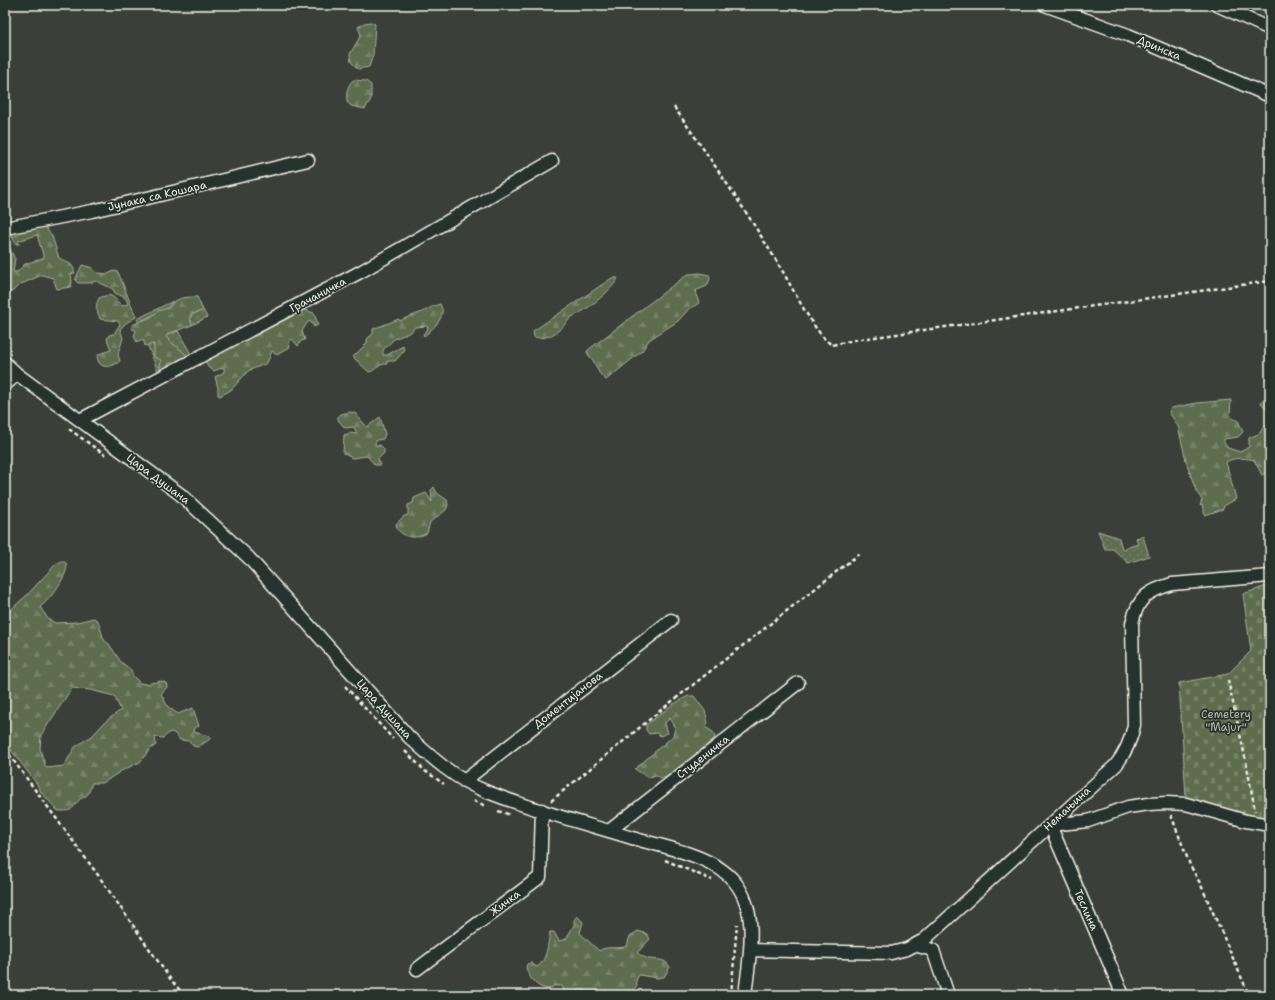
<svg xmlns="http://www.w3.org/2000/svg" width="1275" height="1000" font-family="'Shantell Sans',sans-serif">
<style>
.grass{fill:url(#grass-dots);stroke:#aaaf9c}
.forest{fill:url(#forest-firs);stroke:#aaaf9c;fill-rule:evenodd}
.cemetery{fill:url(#cemetery-stones);stroke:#aaaf9c}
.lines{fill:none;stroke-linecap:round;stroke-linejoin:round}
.minor-casing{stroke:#f4f1e8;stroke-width:15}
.path{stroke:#f4f1e8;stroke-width:2.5;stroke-dasharray:4 3;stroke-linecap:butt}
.minor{stroke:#26332d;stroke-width:12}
.labels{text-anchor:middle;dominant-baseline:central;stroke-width:3.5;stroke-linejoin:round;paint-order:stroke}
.street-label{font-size:11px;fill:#f4f1e8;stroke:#26332d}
.park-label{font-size:11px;fill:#b8bcab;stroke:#26332d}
</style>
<defs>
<pattern id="grass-dots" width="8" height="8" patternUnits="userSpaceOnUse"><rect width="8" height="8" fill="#5f6d4f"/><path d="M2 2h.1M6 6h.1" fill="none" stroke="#778268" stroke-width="1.8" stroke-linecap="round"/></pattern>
<pattern id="forest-firs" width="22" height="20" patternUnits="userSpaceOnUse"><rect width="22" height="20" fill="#5f6d4f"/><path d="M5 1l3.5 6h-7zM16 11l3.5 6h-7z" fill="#778268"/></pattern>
<pattern id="cemetery-stones" width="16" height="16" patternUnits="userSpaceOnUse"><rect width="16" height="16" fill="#5f6d4f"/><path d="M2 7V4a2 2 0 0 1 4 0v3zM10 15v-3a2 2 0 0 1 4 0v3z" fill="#778268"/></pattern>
</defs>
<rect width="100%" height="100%" fill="#3a4039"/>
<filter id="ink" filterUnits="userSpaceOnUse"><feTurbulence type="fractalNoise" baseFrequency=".025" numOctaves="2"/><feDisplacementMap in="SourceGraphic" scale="8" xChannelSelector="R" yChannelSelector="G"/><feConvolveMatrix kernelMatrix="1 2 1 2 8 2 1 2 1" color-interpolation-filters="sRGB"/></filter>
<g filter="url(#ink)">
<!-- grass -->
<path class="grass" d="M173 301C167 313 149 314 139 323L137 319Z
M203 310 207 317 192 325 190 318 192 314Z
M178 331 192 356 186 359C181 350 173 345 166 337L168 334Z
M151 344H154L155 349 162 360 159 374 148 346Z
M1098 531 1119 538 1122 549 1138 544 1136 538 1143 536 1149 556 1128 563 1113 549H1105Z"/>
<!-- forest -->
<path class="forest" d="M371 22 375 24 373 55 369 67 358 69 351 62 350 54 361 35 358 27 365 23Z
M353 80 366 81 371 85V99L365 109 351 106 347 102C346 92 347 87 353 80Z
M44 226 52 236 59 258C67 263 72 261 75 273L71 274 72 282 71 287 57 289 53 278 42 275 19 285 13 291 5 295V239L15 259 13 272H17L25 264 44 258 37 235 18 241 19 244H16L10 233 12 231Z
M82 265 93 268 98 273 108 274 114 271 118 272 136 317 126 323 120 329 123 338 118 354 120 361C112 368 99 370 97 357L99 354 111 350 107 339 109 335 114 334 120 324 118 321 100 319C97 309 94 308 99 298 114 292 113 298 122 306L128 304C125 295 122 297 115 293L113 289 96 281 89 283H78L75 280Z
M700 273 709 275 710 279 707 286 695 291 699 303 688 310 678 321 649 340 642 351 606 380C598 374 597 368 593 360 591 358 588 355 587 352L588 350 688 274Z
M612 278H618C614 289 581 315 571 317 563 328 550 341 534 337L533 331Z
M197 297 203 310 202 311 192 314 190 318 192 325 168 334 166 337C172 345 181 348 187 356L175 366 172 363H169L166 369 159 374 161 360 154 357V344L145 346 143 339 137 342 134 336 136 330 132 329V325L151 317 158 311 169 308C176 297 184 297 197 297Z
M440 304C448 316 432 330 424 336L423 334 428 329 427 326 415 327 411 332 394 339 383 350V355H387L403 346 404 351 395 361H387V364C379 363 376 371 369 372L353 357 367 343V339L373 334V329L399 319 400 321C409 316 413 316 422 312 429 309 432 306 440 304Z
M304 310 314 313 318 325 314 327 310 321 307 323 302 331 305 340 301 341 298 346 292 339 289 342 290 347 277 355 272 351 267 363 248 371 231 390 220 396 218 395V388L215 377 224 372V367L214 371 208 367 204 358 298 311Z
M1270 397V413L1261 403 1263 399Z
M1231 400 1230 414 1233 419 1238 420 1243 432 1238 437 1224 439V443L1228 448 1240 452 1249 447V438L1260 433 1264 426 1270 425V471L1262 475 1254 460C1245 458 1234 457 1226 462L1236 499 1224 506 1223 509 1205 515 1202 505 1200 506 1202 500 1196 491 1186 461 1178 426 1169 412 1171 408 1197 403Z
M350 412 355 413 367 427 380 417 385 434 383 439 377 440 375 444 376 446 380 445 384 449V453L378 459 380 465H375L367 456 352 458 343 453 344 435 349 433 357 434 354 427 345 428 338 420V417L341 414Z
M434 487 437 493 447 500 448 505 446 510 430 522 427 533C416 539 406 539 397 529L396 524 404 516 408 515V505L413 503 414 498 426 493 432 502 431 490Z
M62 561 66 563C71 572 49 601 40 607L48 619 55 623 77 622 94 618 98 621 104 640 109 644 121 662 131 670 133 676 140 683 146 684 161 681 166 683 167 687 161 694 168 707 178 714 193 708 199 726 194 728 193 732 210 736V739L198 747 193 746 189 741 180 740 174 733 170 732 163 738 155 737 156 745 150 749 140 762 121 771 103 783H92C90 787 90 792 87 795 85 797 81 798 79 800 70 811 73 811 58 811L41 792 37 784 11 750 5 746V615L27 595 56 564ZM72 688 90 690 114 696 121 710 106 721 93 735 75 747 64 766 46 768 40 749 41 735Z
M688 696H694L705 711 708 723 705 727 713 732 715 737 712 743 674 771 668 777 660 778 655 775 648 778 635 769 673 736 675 727 670 718 665 723 668 733 660 736 657 733 649 734 646 730V725L672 705Z
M577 916 583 922 580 933 599 951C606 945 618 950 627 946L630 936 638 931 647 934 650 939 637 953C640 955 645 958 649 959 657 960 665 958 670 967L664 977 657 978 639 975 636 980 637 985 631 995H585L586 991 584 990H578L577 995H566L562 986H554L549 989C536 988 530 979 526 968L527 964 531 963 537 967C547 961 548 943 550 932H554L559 941 566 939 574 925V920Z"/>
<!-- cemetery -->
<path class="cemetery" d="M1270 585V819L1244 814 1186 797 1179 683 1228 674 1251 651 1243 594Z"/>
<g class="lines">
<defs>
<path id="minor" d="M1045 5 1128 35 1270 96
M1217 5 1270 29
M5 228 92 211 308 160
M5 363 17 374 180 494 248 557 409 737C432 758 455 779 485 791 532 810 583 823 632 838 664 847 712 855 734 881 760 912 749 959 745 995
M5 385 17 374
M80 420 362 271 552 161
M464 781 671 620
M609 831 798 683
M914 945 933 950 948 995
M750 950 891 953 907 949 924 940 1116 765C1126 752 1131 741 1134 725L1132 623C1138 597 1148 591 1172 584L1270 576
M417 969 540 877 542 810
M1123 995 1050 825 1088 821 1128 807 1149 804 1166 803 1186 804 1246 821 1270 825"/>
</defs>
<!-- minor casing -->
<use href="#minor" class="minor-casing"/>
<!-- path -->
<path class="path" d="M674 107C710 158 745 209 777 262 790 282 814 334 832 345L854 340 1270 281
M69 429 105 455
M1228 680 1247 766 1255 811
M345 686 393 739
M5 749 98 875 171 980 184 995
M405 751 425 771 444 784
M474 801 486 806
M551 801 661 710 859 554
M498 811 511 815
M1171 815 1190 865 1201 885 1249 995
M665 860 712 880
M731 995 737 924"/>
<!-- minor -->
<use href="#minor" class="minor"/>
</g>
</g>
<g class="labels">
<!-- street labels -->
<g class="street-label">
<text transform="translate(1159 48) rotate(23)">Дринска</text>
<text transform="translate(157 196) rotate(-13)">Јунака са Кошара</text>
<text transform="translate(318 295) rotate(-28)">Грачаничка</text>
<text transform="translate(158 479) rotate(37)">Цара Душана</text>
<text transform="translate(568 700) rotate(-38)">Доментијанова</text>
<text transform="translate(384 709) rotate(48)">Цара Душана</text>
<text transform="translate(703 757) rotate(-38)">Студеничка</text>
<text transform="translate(1067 809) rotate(-43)">Немањина</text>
<text transform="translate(505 903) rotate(-37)">Жичка</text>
<text transform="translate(1086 910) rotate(66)">Теслина</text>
</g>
<!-- park labels -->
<g class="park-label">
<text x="1226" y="714">Cemetery<tspan x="1226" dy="13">"Majur"</tspan></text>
</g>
</g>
<!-- margin -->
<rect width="1275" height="1000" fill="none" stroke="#26332d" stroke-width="20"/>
<rect x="10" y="10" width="1255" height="980" fill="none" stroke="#f4f1e8" stroke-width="1.5" filter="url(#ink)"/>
</svg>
